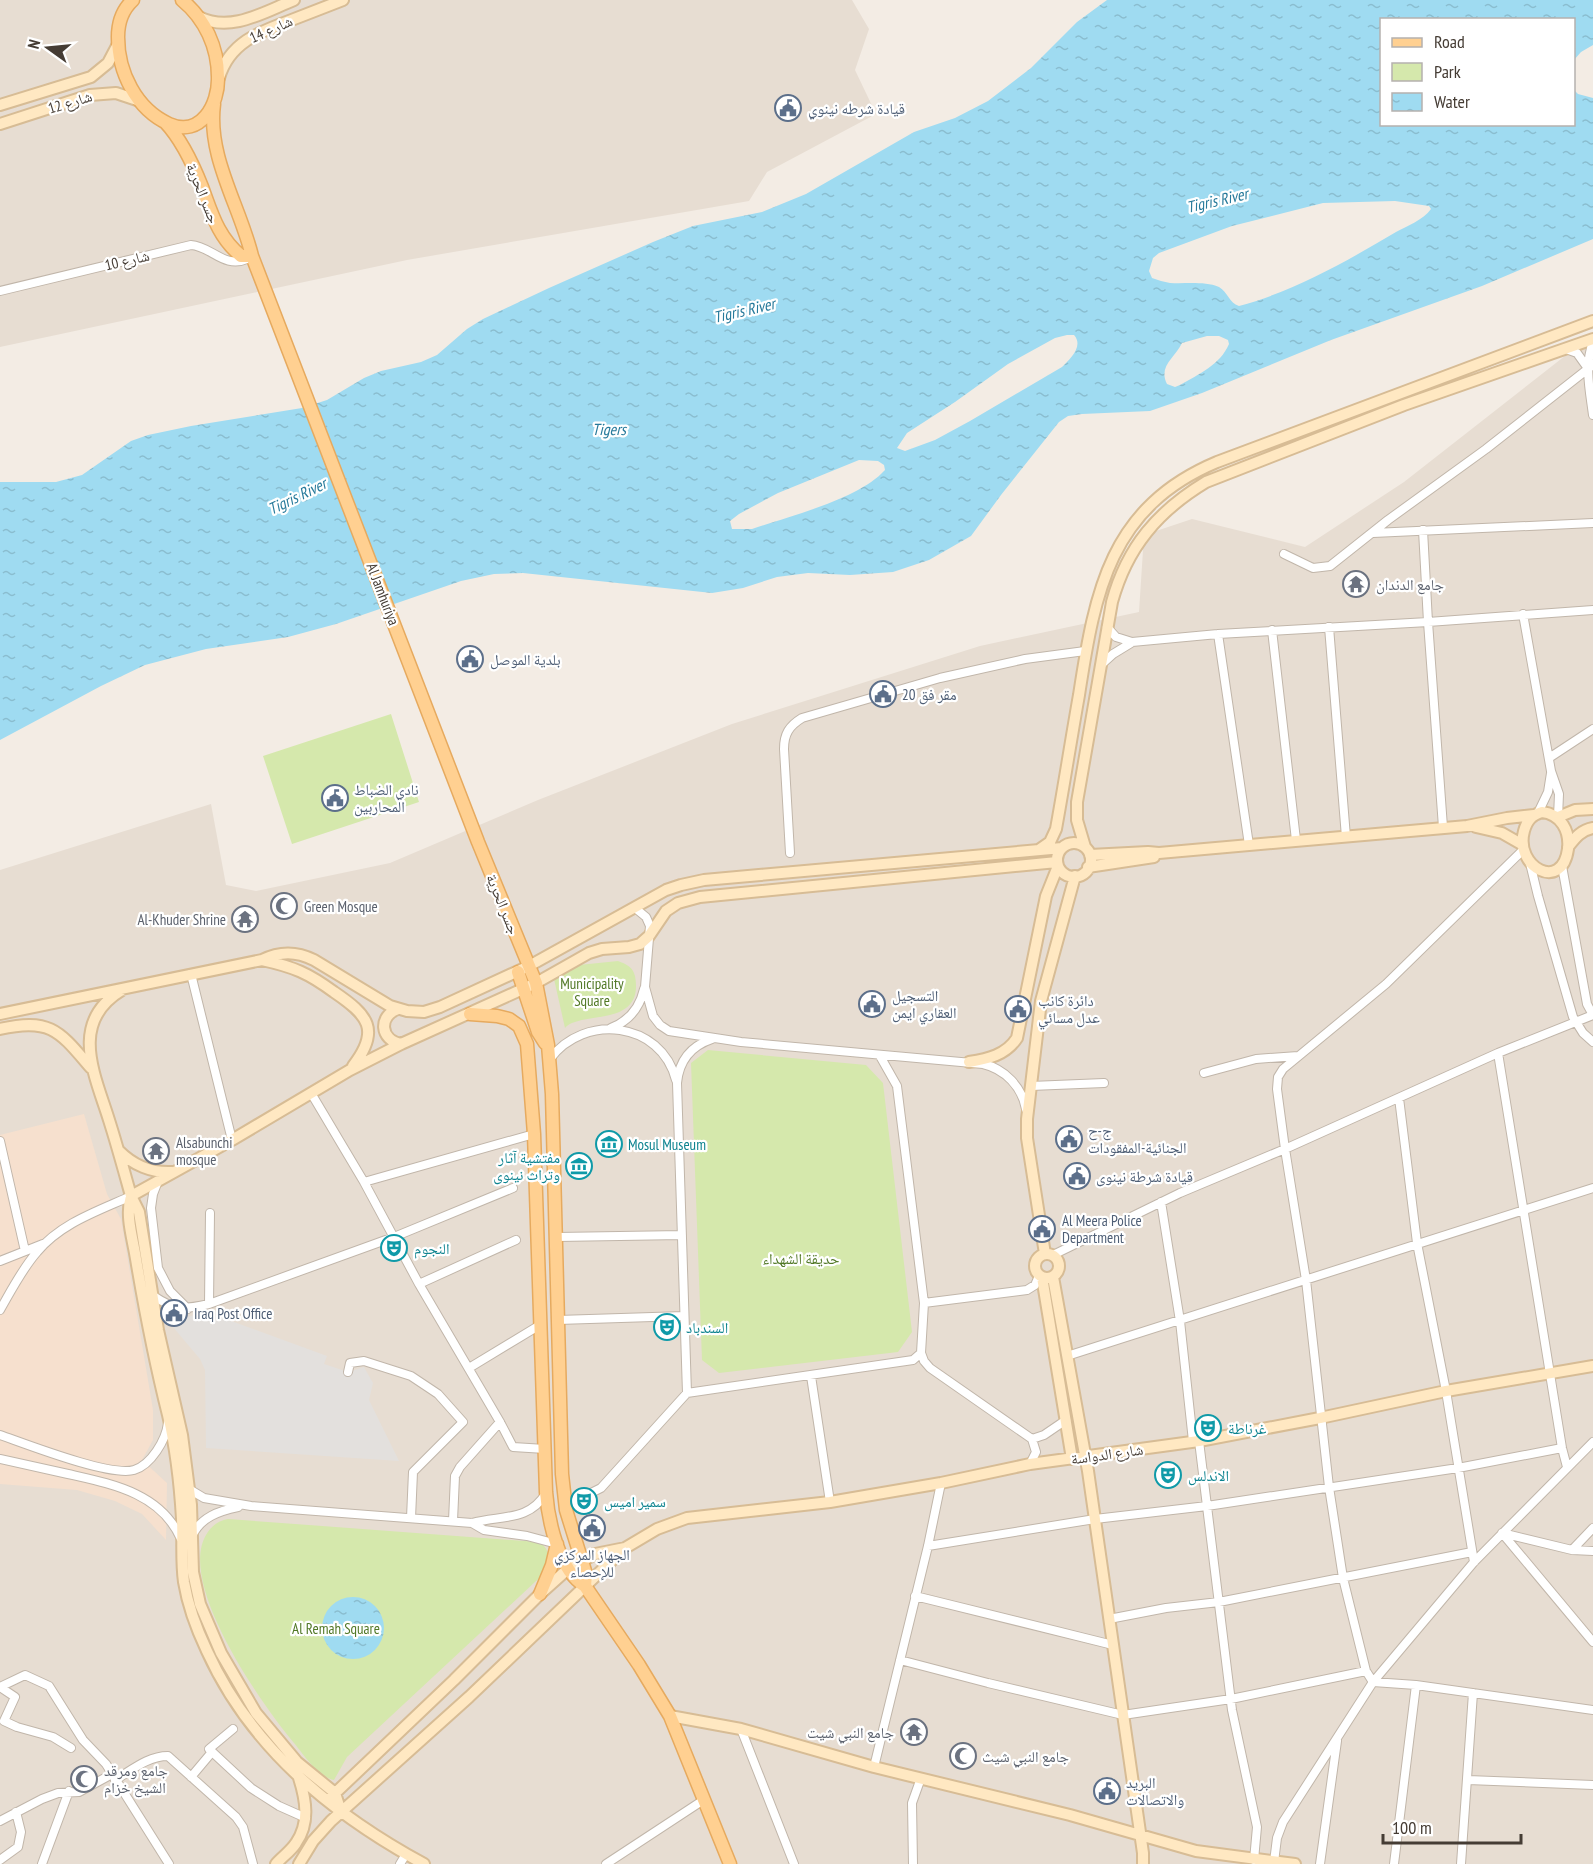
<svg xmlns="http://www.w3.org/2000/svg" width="1593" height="1864" font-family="'PT Sans Narrow','Noto Naskh Arabic',sans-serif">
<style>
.residential{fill:#e7ddd2}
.commercial{fill:#f6e0ce}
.green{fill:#d5e8ac}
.parking{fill:#e3e0dd}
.water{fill:url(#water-ripples);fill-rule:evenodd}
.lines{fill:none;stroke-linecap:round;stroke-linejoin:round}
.street-casing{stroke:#c1b6aa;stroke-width:10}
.secondary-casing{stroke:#d7bc95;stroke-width:14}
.primary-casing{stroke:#e6aa5f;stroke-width:15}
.street{stroke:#fff;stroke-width:8}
.secondary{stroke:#ffe8c2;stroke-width:10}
.primary{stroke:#ffd091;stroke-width:12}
.labels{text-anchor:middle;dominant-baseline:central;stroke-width:4.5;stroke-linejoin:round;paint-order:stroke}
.street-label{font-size:15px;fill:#453c34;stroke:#fff}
.service-label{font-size:15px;fill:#4e5e75;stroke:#fff;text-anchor:start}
.worship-label{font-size:15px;fill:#5b616d;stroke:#fff;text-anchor:start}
.park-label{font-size:15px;fill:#517826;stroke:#fff}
.culture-label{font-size:15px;fill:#0d838f;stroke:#fff;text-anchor:start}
.water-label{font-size:16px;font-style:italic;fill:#277a9b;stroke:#fff}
</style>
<defs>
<pattern id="water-ripples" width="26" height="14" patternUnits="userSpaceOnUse" patternTransform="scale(1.5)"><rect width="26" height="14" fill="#9fdbf1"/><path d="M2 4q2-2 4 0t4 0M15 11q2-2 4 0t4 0" fill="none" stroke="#8abdcf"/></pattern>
</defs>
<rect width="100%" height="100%" fill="#f3ece4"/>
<!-- residential -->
<path class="residential" d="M0 0H852L869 29 855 70 876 114 767 172 749 201 407 260 0 347Z
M1593 334V1864H0V870L211 804 226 885 256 891 390 863 538 800 732 724 980 646 1139 612 1144 535 1192 519 1305 547 1404 482Z"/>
<!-- commercial -->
<path class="commercial" d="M84 1114 107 1194 121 1219 153 1410V1440L142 1460 167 1483 166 1540 142 1514 115 1501 77 1490 0 1484V1135Z"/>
<!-- green -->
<path class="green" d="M391 714 419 802 292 844 263 756Z
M618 961C626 964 633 967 635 976 645 1029 580 1010 565 1028L552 970 579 965Z
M708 1050 866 1065 883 1083 912 1332 898 1352 719 1373 702 1360 691 1063Z
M228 1519 538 1542C549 1546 552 1561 546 1571 543 1575 539 1578 535 1582L347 1757 334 1780C318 1777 304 1755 294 1743 262 1705 177 1584 206 1535 211 1526 218 1521 228 1519Z"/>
<!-- parking -->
<path class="parking" d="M215 1311 223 1318 327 1356 324 1364 348 1372 364 1367 373 1383 369 1400 399 1461 206 1448 205 1370 200 1359 173 1327 186 1317Z"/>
<!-- water -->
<path class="water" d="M1107 0H1593V45L1581 52 1574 60V20H1382V124H1574V90L1578 94 1593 98V239L1482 286 1331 340 1202 393 1150 411 1082 414 1068 416 1059 422 1001 495 971 536 929 560 893 572 850 575 808 573 777 577 743 588 712 593 523 573 494 574 461 581 336 624 288 637 206 649 145 665 101 686 0 740V482H56L82 475 131 441 148 435 191 426 302 408 327 400 364 378 381 371 421 362 437 355 467 329 483 319 549 288 653 242 693 226 762 212 806 194 914 132 955 118 988 101 1031 68 1077 22ZM1395 201 1429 206 1431 209C1423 220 1407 226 1396 232 1347 261 1295 291 1239 306 1229 303 1228 292 1219 287 1204 281 1186 284 1170 283 1164 282 1158 280 1152 278L1149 271 1153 258 1159 253 1232 226 1323 203ZM1067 335H1074C1084 346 1070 359 1062 367L970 421 935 440 905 451 897 448 907 433 955 402 1008 364 1055 338ZM1207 336H1219L1228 340 1229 344C1220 365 1199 374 1180 385L1175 387 1167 384C1158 366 1175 358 1182 343ZM859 460 878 461 884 465 885 470C859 499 790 516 752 529H732L730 521 739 514 778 493Z
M322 1628a31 31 0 1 1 62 0a31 31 0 1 1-62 0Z"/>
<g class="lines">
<defs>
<path id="street" d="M0 291 191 245C211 246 224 269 247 259
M1593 342C1584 366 1590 391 1593 415
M1566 349 1577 353 1587 367
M1423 530 1428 622 1443 827
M1373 533 1593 523
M1284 554 1313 568 1330 566 1388 520 1486 449 1593 365
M1523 614 1551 771 1559 794 1558 817
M1107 627 1116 637 1132 642 1218 634 1428 622 1593 610
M1329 627 1346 837
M1272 630 1296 840
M1218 634 1249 845
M1102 664 1113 654 1131 643
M1549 758 1593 729
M1538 813 1548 792 1551 773
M1524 849 1386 984 1283 1069 1278 1077 1277 1089 1285 1149 1306 1280 1329 1487 1343 1578 1366 1671 1373 1682 1416 1685 1593 1710
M790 853 784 749C784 734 789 726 802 718L940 678 1025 659 1085 651
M1530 863 1538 896 1573 1017 1583 1033 1593 1042
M1562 866 1587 1004 1593 1015
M635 908 646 917 650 926 645 987 653 1016 660 1025 669 1031 741 1042 983 1064C1005 1069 1022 1087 1026 1109
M191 974 232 1140
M611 1028C629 1021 640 1007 644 989
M1498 1053 1562 1448 1567 1467
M550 1059C584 1013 661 1021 676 1080
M1204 1073 1256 1059 1298 1056
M1031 1086 1104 1083
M311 1093 364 1182 419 1284 500 1422 513 1447 545 1449
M1399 1098 1417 1243 1446 1391 1474 1562
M0 1141 25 1251
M158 1181 153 1194 151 1208 158 1268 170 1291 188 1309
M364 1182 534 1134
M1161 1202 1180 1321 1193 1441
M557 1237 682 1235
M1053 1255 1180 1193 1285 1149 1498 1053 1593 1015
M0 1261 43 1244
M419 1284 516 1240
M152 1295C176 1311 182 1310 209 1304L394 1237 513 1188
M924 1303 1027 1290 1035 1285 1039 1276
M209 1304 210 1213
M0 1310C11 1291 22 1269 37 1252 61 1223 98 1211 131 1196
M558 1320 684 1316
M921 1353 924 1361 930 1368 1032 1439 1036 1452 1030 1464
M1067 1356 1593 1188
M469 1368 540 1325
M348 1372 350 1363 364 1361 411 1376 438 1394 463 1422 413 1472 411 1518
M811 1376 830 1502
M687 1393 677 1083C679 1061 691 1046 712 1039
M0 1435C26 1444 110 1477 134 1470 151 1465 166 1440 168 1423
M1032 1439 1044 1435 1066 1420
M1199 1441 1232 1710 1257 1827 1254 1860
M0 1459C23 1464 46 1469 68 1474 112 1484 161 1493 181 1539
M189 1489 204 1498 251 1506 472 1523C500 1515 529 1522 546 1493
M585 1496 601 1488 687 1393 913 1360 921 1353 924 1303 897 1086 880 1056
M453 1521 455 1476 460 1467 500 1422
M472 1523 484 1530 527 1536 557 1544
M1502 1533 1593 1642
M1502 1533 1572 1550 1593 1551
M192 1536C201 1517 219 1511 238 1507
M928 1546 1095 1519 1207 1506 1458 1468 1562 1448
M1572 1550 1593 1528
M915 1596 1113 1645
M1109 1619 1166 1608 1219 1602 1472 1552
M900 1660 988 1683 1123 1715 1231 1699 1366 1671
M0 1687 25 1675 49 1686 83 1740 106 1764 169 1864
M0 1687 15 1697 4 1721 17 1727 53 1737 71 1748
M233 1729 209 1749 251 1788 279 1806 306 1818
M741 1729 794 1864
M874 1767 928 1546 941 1483
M191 1777 212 1752
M115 1780C132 1770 148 1756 168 1756L236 1817 243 1827 253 1864
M1468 1780 1593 1785
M0 1821 42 1799 58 1793 79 1792 112 1774
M0 1860 18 1847 21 1832 16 1812
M1274 1862 1277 1838 1283 1822 1373 1682 1474 1562 1593 1442
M42 1864 69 1791
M400 1864 406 1854
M606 1864 705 1799
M913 1864 912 1803 921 1778
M1320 1864 1337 1741
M1394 1864 1416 1685
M1461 1864 1473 1693"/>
<path id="secondary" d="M199 17C231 33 264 12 294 0
M219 78C229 43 259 32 289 21 307 14 325 7 343 0
M0 105 91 77 108 63 118 44
M0 124 90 95 116 93 140 101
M1542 812C1561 814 1570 831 1568 849 1562 893 1514 867 1524 831 1527 820 1532 815 1542 812Z
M1558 817 1575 810 1593 809
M1476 827 1502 833 1523 845
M1057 860a17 17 0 1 1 34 0a17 17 0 1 1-34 0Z
M1085 847 1077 820V802L1112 602C1127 547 1158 511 1206 482L1404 405 1593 339
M1568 847C1575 838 1581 830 1593 828
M1040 849 1050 842 1056 829C1064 785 1071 740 1079 695 1095 591 1110 507 1217 462L1593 321
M1090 855 1148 852 1159 853 1467 826 1507 818 1534 815
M1088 867 1154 857
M262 960C294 967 308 973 334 992 368 1015 381 1030 353 1066
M122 990C68 1022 95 1075 109 1120 117 1145 124 1171 131 1196L139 1212 158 1330 182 1435 191 1505 193 1572 200 1604 221 1653 256 1713 297 1762 335 1793 341 1812
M398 1009C378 1016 380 1040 401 1044
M0 1014 262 960C280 951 296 951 314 960L390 1006 407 1011 424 1012 440 1007 529 966 666 890 681 885 704 880 1062 848
M0 1029C51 1017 60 1032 91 1068
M969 1062C988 1059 1006 1055 1017 1038L1046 896 1058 866
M119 1151C133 1165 152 1173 172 1172
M1035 1266a12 12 0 1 1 24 0a12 12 0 1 1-24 0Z
M1045 1254 1027 1138V1119L1041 1001 1075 876
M1042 1277 1072 1459
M1053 1277 1088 1471 1143 1853V1864
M670 1716 741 1729 874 1767 1070 1815 1196 1851 1295 1864
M330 1798 454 1680 540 1594 569 1568 595 1554 625 1548
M276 1864C282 1857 291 1851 296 1843 310 1823 306 1800 299 1778
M299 1864 313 1841 331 1821 469 1697 625 1548 657 1529 687 1518 830 1502 941 1483 1030 1464 1199 1441 1320 1418 1446 1391 1593 1366
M424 1864C332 1814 251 1748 207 1651 197 1630 188 1606 184 1582 181 1561 183 1540 182 1519 180 1484 176 1449 168 1415 155 1363 145 1312 136 1259 133 1239 125 1216 131 1196L232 1140 350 1070 401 1044 536 983 589 953 602 949 629 947 640 944 649 936 666 911 678 903 700 897 1057 862"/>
<path id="primary" d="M133 0C122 10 118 23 118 37 118 72 136 109 169 124 201 138 219 104 218 77 218 47 205 19 182 0
M214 104C207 157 240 206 252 256L478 842 536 983 548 1045 552 1094 562 1474 566 1510 586 1574 585 1586
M165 122C182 140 193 164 202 187 212 214 218 237 241 256H252
M518 972 538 1032 545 1043
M470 1014 497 1016 509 1019 519 1026 527 1044 534 1134 546 1492C548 1520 559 1571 585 1586L639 1665 670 1716 730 1864
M540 1594 552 1565 557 1544"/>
</defs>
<!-- street casing -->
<use href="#street" class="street-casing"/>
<!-- secondary casing -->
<use href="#secondary" class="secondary-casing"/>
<!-- primary casing -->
<use href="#primary" class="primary-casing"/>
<!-- street -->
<use href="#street" class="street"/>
<!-- secondary -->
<use href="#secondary" class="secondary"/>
<!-- primary -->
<use href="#primary" class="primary"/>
</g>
<!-- icons -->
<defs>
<symbol id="civic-ring" viewBox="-11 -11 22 22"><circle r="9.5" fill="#fff" stroke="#5c6f8a" stroke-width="1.5"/><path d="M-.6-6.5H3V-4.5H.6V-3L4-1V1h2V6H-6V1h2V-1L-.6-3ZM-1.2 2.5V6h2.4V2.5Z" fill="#5c6f8a"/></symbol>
<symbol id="temple-ring" viewBox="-11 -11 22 22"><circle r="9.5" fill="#fff" stroke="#6b7280" stroke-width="1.5"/><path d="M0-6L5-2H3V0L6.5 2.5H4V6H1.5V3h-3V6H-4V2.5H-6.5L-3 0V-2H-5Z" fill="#6b7280"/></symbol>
<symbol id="mosque-ring" viewBox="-11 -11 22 22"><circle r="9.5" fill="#fff" stroke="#6b7280" stroke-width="1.5"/><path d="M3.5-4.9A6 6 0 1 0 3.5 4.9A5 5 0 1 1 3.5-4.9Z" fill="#6b7280"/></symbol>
<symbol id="museum-ring" viewBox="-11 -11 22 22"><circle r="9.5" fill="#fff" stroke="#0f9aa8" stroke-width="1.5"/><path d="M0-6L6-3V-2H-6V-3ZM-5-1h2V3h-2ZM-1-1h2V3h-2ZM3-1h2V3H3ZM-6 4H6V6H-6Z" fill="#0f9aa8"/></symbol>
<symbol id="theatre-ring" viewBox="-11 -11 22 22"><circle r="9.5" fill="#fff" stroke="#0f9aa8" stroke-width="1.5"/><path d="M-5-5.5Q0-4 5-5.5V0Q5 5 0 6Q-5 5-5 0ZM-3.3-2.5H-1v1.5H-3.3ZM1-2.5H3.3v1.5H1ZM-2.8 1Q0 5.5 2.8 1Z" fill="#0f9aa8"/></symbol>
</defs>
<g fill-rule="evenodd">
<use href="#civic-ring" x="773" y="93" width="30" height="30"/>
<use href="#temple-ring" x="1341" y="569" width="30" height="30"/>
<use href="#civic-ring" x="455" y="644" width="30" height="30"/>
<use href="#civic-ring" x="868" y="679" width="30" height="30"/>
<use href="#civic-ring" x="320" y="783" width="30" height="30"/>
<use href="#mosque-ring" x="269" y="891" width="30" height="30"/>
<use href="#temple-ring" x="230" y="904" width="30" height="30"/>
<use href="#civic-ring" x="857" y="989" width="30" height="30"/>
<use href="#civic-ring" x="1003" y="994" width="30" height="30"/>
<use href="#civic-ring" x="1054" y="1124" width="30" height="30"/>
<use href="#museum-ring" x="594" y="1129" width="30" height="30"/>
<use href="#temple-ring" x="141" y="1136" width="30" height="30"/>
<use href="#museum-ring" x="564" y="1151" width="30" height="30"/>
<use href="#civic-ring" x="1062" y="1161" width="30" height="30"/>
<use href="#civic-ring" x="1027" y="1214" width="30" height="30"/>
<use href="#theatre-ring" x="379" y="1233" width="30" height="30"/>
<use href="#civic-ring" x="159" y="1298" width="30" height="30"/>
<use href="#theatre-ring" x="652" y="1312" width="30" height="30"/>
<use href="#theatre-ring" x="1193" y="1413" width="30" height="30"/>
<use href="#theatre-ring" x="1153" y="1460" width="30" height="30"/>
<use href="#theatre-ring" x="569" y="1486" width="30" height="30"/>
<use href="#civic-ring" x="577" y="1513" width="30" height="30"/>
<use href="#temple-ring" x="899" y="1717" width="30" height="30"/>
<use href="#mosque-ring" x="948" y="1741" width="30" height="30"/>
<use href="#mosque-ring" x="69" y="1764" width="30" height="30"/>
<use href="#civic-ring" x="1092" y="1776" width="30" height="30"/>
</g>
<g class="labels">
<!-- street labels -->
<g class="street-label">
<text transform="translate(271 29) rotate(-24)">شارع 14</text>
<text transform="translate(70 102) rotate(-17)">شارع 12</text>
<text transform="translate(203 193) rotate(68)">جسر الحرية</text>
<text transform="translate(127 260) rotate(-13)">شارع 10</text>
<text transform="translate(383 594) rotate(69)">Al Jamhuriya</text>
<text transform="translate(503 904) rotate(68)">جسر الحرية</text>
<text transform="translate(1107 1454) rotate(-8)">شارع الدواسة</text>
</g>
<!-- service labels -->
<g class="service-label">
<text x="808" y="108">قيادة شرطه نينوي</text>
<text x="490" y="659">بلدية الموصل</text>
<text x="902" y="694">مقر فق 20</text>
<text x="354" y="789">نادي الضباط<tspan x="354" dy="17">المحاربين</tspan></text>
<text x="892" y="995">التسجيل<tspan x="892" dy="17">العقاري ايمن</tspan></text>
<text x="1038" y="1000">دائرة كانب<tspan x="1038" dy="17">عدل مسائي</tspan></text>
<text x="1088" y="1130">ج-ح<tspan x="1088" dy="17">الجنائية-المفقودات</tspan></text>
<text x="1096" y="1176">قيادة شرطة نينوى</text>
<text x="1062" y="1220">Al Meera Police<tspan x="1062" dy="17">Department</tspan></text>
<text x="194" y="1313">Iraq Post Office</text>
<text x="592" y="1554" text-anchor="middle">الجهاز المركزي<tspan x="592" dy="17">للإحصاء</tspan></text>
<text x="1126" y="1782">البريد<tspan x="1126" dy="17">والاتصالات</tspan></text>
</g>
<!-- worship labels -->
<g class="worship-label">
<text x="1376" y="584">جامع الدندان</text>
<text x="304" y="906">Green Mosque</text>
<text x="226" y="919" text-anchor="end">Al-Khuder Shrine</text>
<text x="176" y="1142">Alsabunchi<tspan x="176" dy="17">mosque</tspan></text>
<text x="894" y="1732" text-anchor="end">جامع النبي شيت</text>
<text x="982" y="1756">جامع النبي شيث</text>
<text x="104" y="1770">جامع ومرقد<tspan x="104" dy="17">الشيخ خزام</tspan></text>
</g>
<!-- park labels -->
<g class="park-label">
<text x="592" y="983">Municipality<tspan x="592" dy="17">Square</tspan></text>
<text x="801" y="1258">حديقة الشهداء</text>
<text x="336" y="1628">Al Remah Square</text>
</g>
<!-- culture labels -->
<g class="culture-label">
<text x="628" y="1144">Mosul Museum</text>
<text x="560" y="1157" text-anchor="end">مفتشية آثار<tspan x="560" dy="17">وتراث نينوى</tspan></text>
<text x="414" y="1248">النجوم</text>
<text x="686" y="1327">السندباد</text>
<text x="1228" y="1428">غرناطة</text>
<text x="1188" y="1475">الاندلس</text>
<text x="604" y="1501">سمير اميس</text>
</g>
<!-- water labels -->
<g class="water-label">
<text transform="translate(1217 200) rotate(-13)">Tigris River</text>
<text transform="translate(744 310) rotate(-13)">Tigris River</text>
<text x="609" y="429">Tigers</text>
<text transform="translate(297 496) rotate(-26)">Tigris River</text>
</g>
</g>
<!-- legend -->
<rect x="1380" y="18" width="195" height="108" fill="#ffffff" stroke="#b5b1ae" stroke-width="1.5"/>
<rect x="1392" y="38" width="30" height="9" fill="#ffd091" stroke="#b5b1ae" stroke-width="1.5"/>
<text x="1434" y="48" font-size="18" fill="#453c34">Road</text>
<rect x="1392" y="63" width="30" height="18" fill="#d5e8ac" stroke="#b5b1ae" stroke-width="1.5"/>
<text x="1434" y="78" font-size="18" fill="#453c34">Park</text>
<rect x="1392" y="93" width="30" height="18" fill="url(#water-ripples)" stroke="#b5b1ae" stroke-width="1.5"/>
<text x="1434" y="108" font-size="18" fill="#453c34">Water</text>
<!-- north arrow -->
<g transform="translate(48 48) rotate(285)" stroke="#ffffff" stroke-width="4.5" paint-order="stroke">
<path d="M0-4.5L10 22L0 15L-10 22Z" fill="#453c34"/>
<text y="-9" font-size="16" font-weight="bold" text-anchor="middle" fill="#453c34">N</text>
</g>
<!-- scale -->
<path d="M1383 1834v9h138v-9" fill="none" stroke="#453c34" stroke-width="3"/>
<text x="1392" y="1834" font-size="18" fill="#453c34" stroke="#ffffff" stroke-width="4.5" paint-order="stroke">100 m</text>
</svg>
